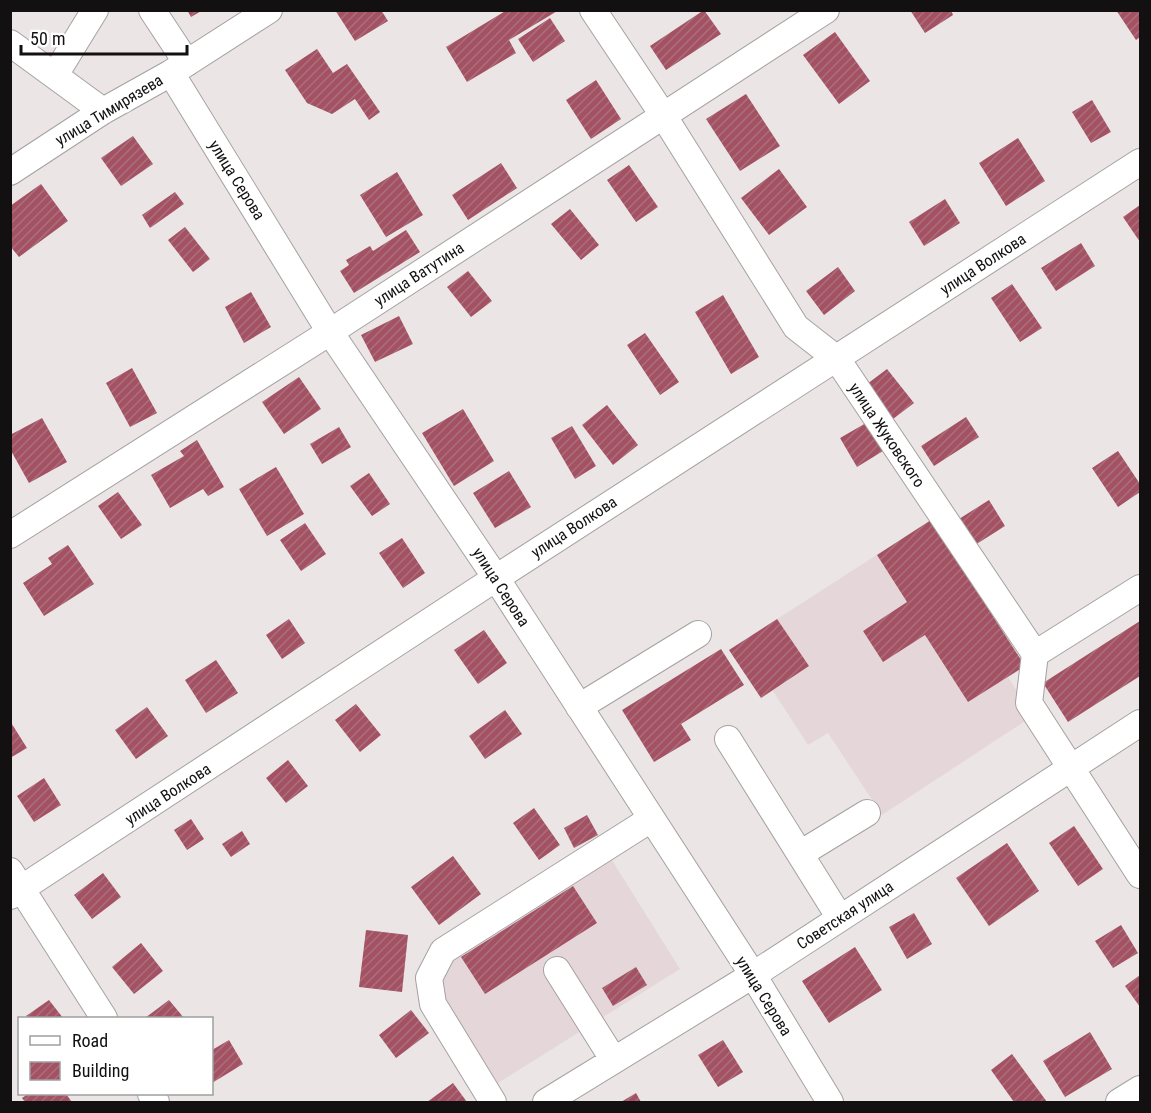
<svg xmlns="http://www.w3.org/2000/svg" width="1151" height="1113" font-family="'Roboto Condensed',sans-serif">
<style>
.built{fill:#e5d7d9}
.building{fill:url(#building-hatch)}
.lines{fill:none;stroke-linecap:round;stroke-linejoin:round}
.minor-casing{stroke:#a6a1a1;stroke-width:28}
.minor{stroke:#fff;stroke-width:26}
.labels{text-anchor:middle;dominant-baseline:central;stroke-width:6;stroke-linejoin:round;paint-order:stroke}
.street-label{font-size:16px;fill:#121010;stroke:#fff}
</style>
<defs>
<pattern id="building-hatch" width="6" height="6" patternUnits="userSpaceOnUse" patternTransform="scale(1.5)"><rect width="6" height="6" fill="#a35163"/><path d="M-1 1l2-2M0 6l6-6M5 7l2-2" fill="none" stroke="#a9707c"/></pattern>
</defs>
<rect width="100%" height="100%" fill="#ebe5e6"/>
<!-- built -->
<path class="built" d="M931 520 1025 666 1008 677 1033 716 882 815 828 733 808 745 773 691 761 698 729 650Z
M610 857 680 969 498 1083 445 998 440 976 451 957Z"/>
<!-- building -->
<path class="building" d="M187 10H203L191 17Z
M335 10H381L388 21 355 41Z
M507 10H559L509 40 516 53 467 82 446 47Z
M704 10 721 34 666 70 650 46Z
M910 10H951L953 15 925 33Z
M1116 10H1140V37L1136 40Z
M550 18 565 41 533 62 518 39Z
M835 32 870 81 839 104 803 55Z
M317 49 333 73 347 64 380 112 369 120 355 99 332 114 307 103 285 70Z
M596 80 621 119 591 139 566 100Z
M746 94 780 146 740 171 706 119Z
M1092 100 1111 132 1091 143 1072 112Z
M133 136 153 164 121 186 101 158Z
M1018 138 1045 181 1006 206 979 163Z
M501 163 517 188 468 220 452 195Z
M629 165 658 207 636 222 607 180Z
M779 169 807 207 769 235 741 198Z
M397 172 423 215 386 237 360 195Z
M41 184 68 221 19 257 10 246V206Z
M175 192 184 204 150 228 142 215Z
M945 199 960 223 924 246 909 222Z
M1140 205V242L1123 217Z
M570 209 599 245 581 260 551 224Z
M185 227 210 259 193 272 168 240Z
M406 230 420 252 354 293 340 271 349 265 346 260 370 246 373 251Z
M1081 243 1095 266 1056 291 1041 268Z
M838 267 855 291 824 315 806 291Z
M468 271 492 301 471 317 447 287Z
M1012 284 1042 328 1020 342 991 298Z
M251 292 271 327 244 343 225 307Z
M723 295 759 357 731 374 695 312Z
M399 316 413 344 375 362 361 335Z
M645 333 679 382 660 395 627 345Z
M132 368 157 413 130 427 106 383Z
M887 369 914 403 893 419 867 384Z
M299 377 321 409 284 434 262 402Z
M607 405 638 445 613 465 582 425Z
M463 409 494 461 454 486 422 433Z
M966 417 979 437 934 466 921 446Z
M42 418 67 462 29 483 10 449V435Z
M866 423 883 451 857 467 840 438Z
M572 426 596 466 575 479 551 438Z
M339 427 351 447 322 464 310 444Z
M197 440 224 487 208 496 203 489 170 508 151 475 184 456 180 451Z
M1118 451 1140 484V492L1118 507 1092 468Z
M276 467 304 514 267 536 239 489Z
M509 471 531 507 495 528 473 493Z
M369 473 390 504 372 516 350 486Z
M118 492 142 525 121 539 98 506Z
M989 500 1005 526 975 545 959 519Z
M931 520 1025 666 968 702 925 635 883 662 863 631 907 602 877 555Z
M305 523 326 554 301 571 280 540Z
M402 538 425 573 403 588 379 553Z
M68 545 94 584 44 616 23 583 52 564 48 558Z
M289 619 305 643 282 659 266 635Z
M777 619 809 666 761 698 729 650Z
M1140 621V676L1068 722 1043 683Z
M484 630 507 663 478 684 454 650Z
M721 649 744 685 681 724 691 740 654 762 622 710Z
M216 660 238 693 206 713 185 680Z
M356 704 381 735 360 752 335 720Z
M147 707 168 736 136 759 115 730Z
M505 710 522 734 485 759 469 736Z
M10 721 27 748 10 758Z
M288 760 308 786 286 803 266 778Z
M44 778 61 805 34 822 17 796Z
M534 808 560 845 539 860 513 823Z
M587 815 598 835 574 848 564 828Z
M191 819 204 839 187 850 174 830Z
M1074 826 1103 869 1078 886 1049 843Z
M242 831 250 844 231 857 222 844Z
M1007 843 1039 891 989 926 956 878Z
M453 856 481 894 439 925 411 887Z
M103 873 121 897 92 919 74 895Z
M573 886 597 923 485 994 461 957Z
M914 913 932 944 907 959 889 927Z
M1121 925 1138 953 1113 968 1095 941Z
M366 930 408 935 402 992 359 987Z
M141 943 163 971 134 994 112 967Z
M855 947 882 990 829 1023 802 981Z
M636 967 647 985 613 1006 602 988Z
M1140 975V1007L1125 986Z
M49 1000 63 1018H28L26 1016Z
M169 1000 184 1018H145Z
M411 1010 429 1033 396 1058 379 1035Z
M1090 1032 1112 1069 1065 1097 1043 1061Z
M229 1040 243 1064 212 1083V1050Z
M723 1040 743 1072 718 1087 698 1055Z
M1012 1054 1047 1102H1014L991 1070Z
M453 1083 467 1102H427Z
M636 1093 641 1102H621Z
M28 1094H66L72 1102H25L22 1098Z"/>
<g class="lines">
<defs>
<path id="minor" d="M152 10 187 63
M593 10 663 115 796 327 837 359 1035 654 1029 703 1140 875
M10 43 103 111
M171 73 330 332 496 578 753 975 830 1102
M55 75 95 10
M10 172 103 111 171 73 269 10
M10 535 330 332 826 10
M1035 654 1140 588
M579 707 698 634
M728 739 840 918
M800 854 867 813
M10 871 104 1018
M10 896 496 578 1140 162
M557 970 613 1059
M151 1094 156 1102
M493 1102 433 1004 429 978 443 951 651 819
M546 1102 753 975 1140 723
M1119 1102 1140 1089"/>
</defs>
<!-- minor casing -->
<use href="#minor" class="minor-casing"/>
<!-- minor -->
<use href="#minor" class="minor"/>
</g>
<g class="labels">
<!-- street labels -->
<g class="street-label">
<text transform="translate(109 110) rotate(-31)">улица Тимирязева</text>
<text transform="translate(237 180) rotate(58)">улица Серова</text>
<text transform="translate(983 264) rotate(-33)">улица Волкова</text>
<text transform="translate(419 274) rotate(-33)">улица Ватутина</text>
<text transform="translate(887 435) rotate(56)">улица Жуковского</text>
<text transform="translate(574 527) rotate(-33)">улица Волкова</text>
<text transform="translate(501 587) rotate(57)">улица Серова</text>
<text transform="translate(168 794) rotate(-33)">улица Волкова</text>
<text transform="translate(845 915) rotate(-33)">Советская улица</text>
<text transform="translate(764 996) rotate(58)">улица Серова</text>
</g>
</g>
<!-- border -->
<rect width="1151" height="1113" fill="none" stroke="#121010" stroke-width="24"/>
<!-- legend -->
<rect x="18" y="1017" width="195" height="78" fill="#ffffff" stroke="#a09f9f" stroke-width="1.5"/>
<rect x="30" y="1036" width="30" height="9" fill="#ffffff" stroke="#a09f9f" stroke-width="1.5"/>
<text x="72" y="1047" font-size="18" fill="#121010">Road</text>
<rect x="30" y="1062" width="30" height="18" fill="url(#building-hatch)" stroke="#a09f9f" stroke-width="1.5"/>
<text x="72" y="1077" font-size="18" fill="#121010">Building</text>
<!-- scale -->
<path d="M21 45v9h166v-9" fill="none" stroke="#121010" stroke-width="3"/>
<text x="30" y="45" font-size="18" fill="#121010" stroke="#ffffff" stroke-width="4.5" paint-order="stroke">50 m</text>
</svg>
